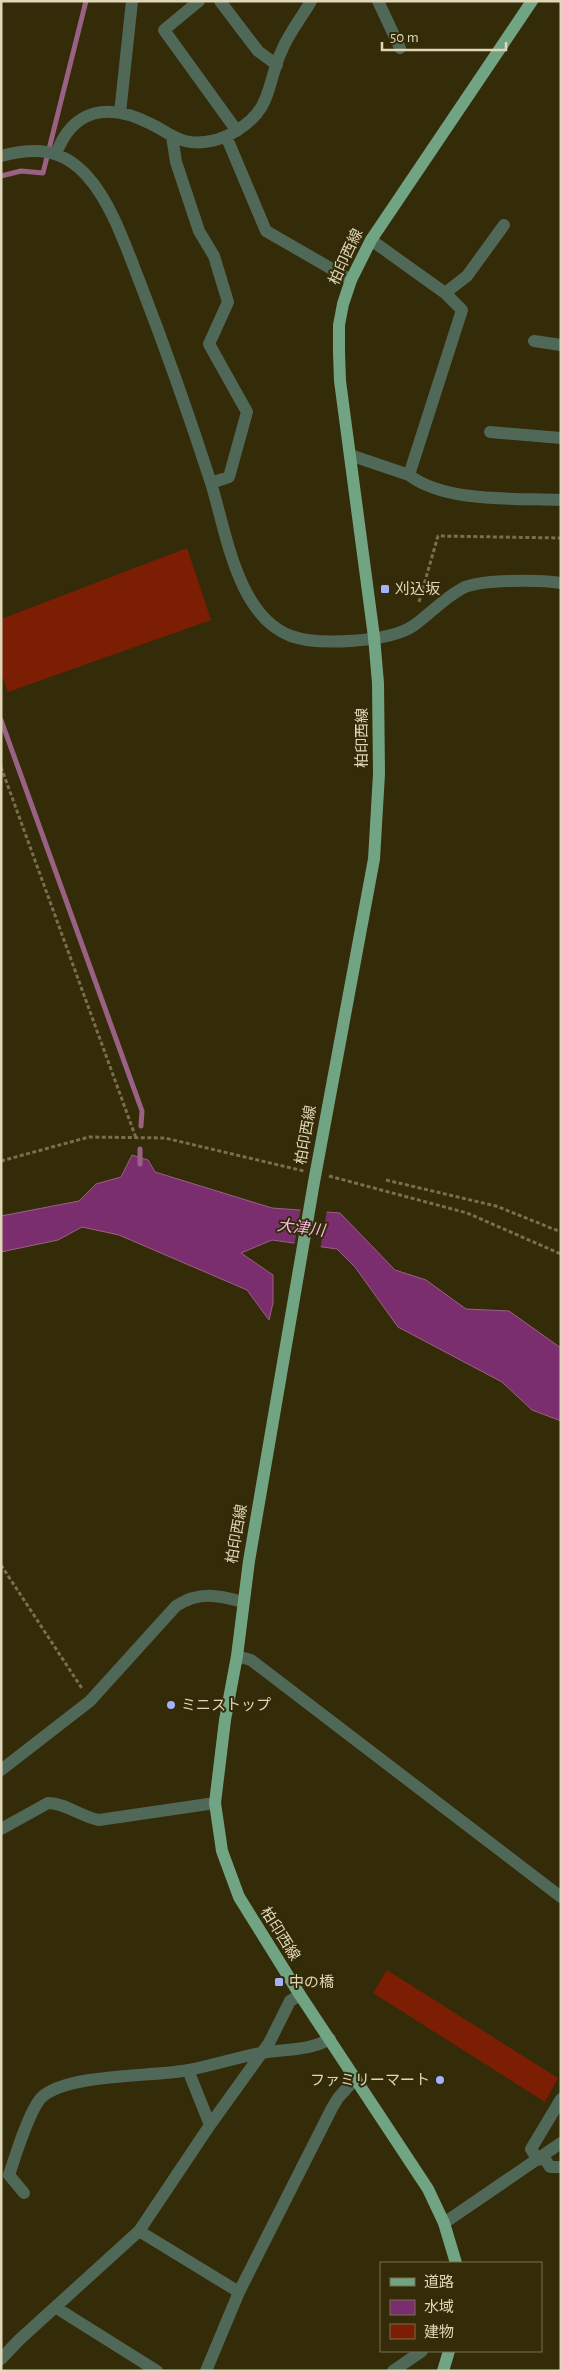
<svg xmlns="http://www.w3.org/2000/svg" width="562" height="2372" font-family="'Alegreya Sans','Noto Sans JP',sans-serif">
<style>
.water{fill:#7b2e6d;stroke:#996184}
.pier{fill:#342b08}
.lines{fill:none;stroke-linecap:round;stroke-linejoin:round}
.stream{stroke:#996184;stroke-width:5}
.building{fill:#7b1e03}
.path{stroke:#786f4e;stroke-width:3;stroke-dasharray:4 2.5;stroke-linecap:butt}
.minor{stroke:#506858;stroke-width:12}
.major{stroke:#71a483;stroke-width:12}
.poi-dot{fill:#a3b2fd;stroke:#342b08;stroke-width:2}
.labels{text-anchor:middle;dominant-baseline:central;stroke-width:4;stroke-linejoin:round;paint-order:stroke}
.street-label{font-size:15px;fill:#e0d7b8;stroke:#342b08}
.poi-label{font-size:15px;fill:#e0d7b8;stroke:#342b08;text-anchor:start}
.water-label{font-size:16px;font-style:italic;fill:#f7b7e8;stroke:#342b08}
</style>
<rect width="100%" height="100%" fill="#342b08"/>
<!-- water -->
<path class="water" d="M132 1155 148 1160 155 1172 272 1208 340 1213 395 1270 426 1280 466 1309 509 1311 561 1348V1421L532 1410 502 1382 398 1327 355 1267 337 1249 272 1240 241 1253 273 1275V1303L269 1320 247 1290 119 1235 82 1227 58 1240 1 1252V1216L79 1201 96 1184 121 1177Z"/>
<!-- pier -->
<path class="pier" d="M301 1208 327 1210 320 1250 294 1246Z"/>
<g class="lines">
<!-- stream -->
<path class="stream" d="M1 176 21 171 43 173 86 1
M1 720 142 1111 141 1126
M140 1164V1149"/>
</g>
<!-- building -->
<path class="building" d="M187 548 211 620 8 692 1 673V619Z
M387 1970 558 2078 545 2102 373 1993Z"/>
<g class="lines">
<!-- path -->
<path class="path" d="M419 602 438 536 561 538
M1 767 136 1138
M1 1161 89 1137 165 1138 304 1171
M329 1176 467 1213 561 1254
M386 1180 496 1206 561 1232
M1 1565 83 1690"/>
<!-- minor -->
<path class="minor" d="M199 1 164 30 237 131
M220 1 258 51 277 65
M378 1 400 48
M120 113 132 1
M172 136 176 162 199 231 214 256 228 302 209 344 247 412 229 477 211 483
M226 136 266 231 351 280
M56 154C73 108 109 102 151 124 162 129 173 138 185 141 202 145 222 140 236 131 274 108 266 84 282 50 289 33 302 17 311 1
M1 156C35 147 62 148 87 176 111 202 126 247 139 280 165 347 189 415 211 483 226 531 237 616 291 636 318 646 389 642 413 626 430 614 444 598 463 588 481 579 540 580 561 583
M371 240 445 293 462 310 409 475
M445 293 467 276 504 225
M534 341 561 345
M490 432 561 438
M350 455 409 475C445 503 516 498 561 500
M237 1656 251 1660 561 1897
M1 1770 90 1701 176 1606C199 1591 218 1595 243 1602
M1 1829 48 1803C66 1803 81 1817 99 1820L215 1803
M188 2070 210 2125
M543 2156 550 2167H561
M538 2160 531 2149 561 2099
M24 2193 9 2175C15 2157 29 2111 41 2098 66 2073 154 2077 189 2070 213 2065 236 2058 260 2053 283 2049 309 2051 330 2039
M444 2223 561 2143
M139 2231 210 2125 269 2043 290 2001 300 1995
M55 2307 157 2371
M1 2359 19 2340 139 2231 239 2292
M206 2371 239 2292 332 2108 338 2098 356 2078
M393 2371 422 2351"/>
<!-- major -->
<path class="major" d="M456 2263 444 2223 428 2189 300 1995 239 1897 222 1851 215 1803 225 1720 237 1656 249 1561 314 1182 374 859 379 774 378 683 374 637 340 381 339 352V325L343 304 351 280 371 240 532 1
M443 2371 449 2351"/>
</g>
<!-- markers -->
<g class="poi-dot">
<rect x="380" y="584" width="10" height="10" rx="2.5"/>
<circle cx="171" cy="1705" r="5"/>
<rect x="274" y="1977" width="10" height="10" rx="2.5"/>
<circle cx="440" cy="2080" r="5"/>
</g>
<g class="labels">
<!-- street labels -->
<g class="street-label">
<text transform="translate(346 257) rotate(-65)">柏印西線</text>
<text transform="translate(362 738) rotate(-90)">柏印西線</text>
<text transform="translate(306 1135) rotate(-80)">柏印西線</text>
<text transform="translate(237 1534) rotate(-80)">柏印西線</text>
<text transform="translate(280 1934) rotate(58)">柏印西線</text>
</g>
<!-- poi labels -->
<g class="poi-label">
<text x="395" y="589">刈込坂</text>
<text x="181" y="1705">ミニストップ</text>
<text x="289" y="1982">中の橋</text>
<text x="430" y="2080" text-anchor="end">ファミリーマート</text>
</g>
<!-- water labels -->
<g class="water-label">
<text transform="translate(301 1228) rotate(7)">大津川</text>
</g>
</g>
<!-- border -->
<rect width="562" height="2372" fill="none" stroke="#e0d7b8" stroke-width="5"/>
<!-- legend -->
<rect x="380" y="2262" width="162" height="90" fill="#342b08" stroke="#79704e"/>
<rect x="390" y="2278" width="25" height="8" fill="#71a483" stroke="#79704e"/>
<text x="424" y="2287" font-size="15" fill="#e0d7b8">道路</text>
<rect x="390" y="2300" width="25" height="15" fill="#7b2e6d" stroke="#79704e"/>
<text x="424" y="2312" font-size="15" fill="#e0d7b8">水域</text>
<rect x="390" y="2324" width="25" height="15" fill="#7b1e03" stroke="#79704e"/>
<text x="424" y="2337" font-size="15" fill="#e0d7b8">建物</text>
<!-- scale -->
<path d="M382 42v8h124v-8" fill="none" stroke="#e0d7b8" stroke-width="2.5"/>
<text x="390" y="42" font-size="15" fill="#e0d7b8" stroke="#342b08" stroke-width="4" paint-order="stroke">50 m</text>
</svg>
